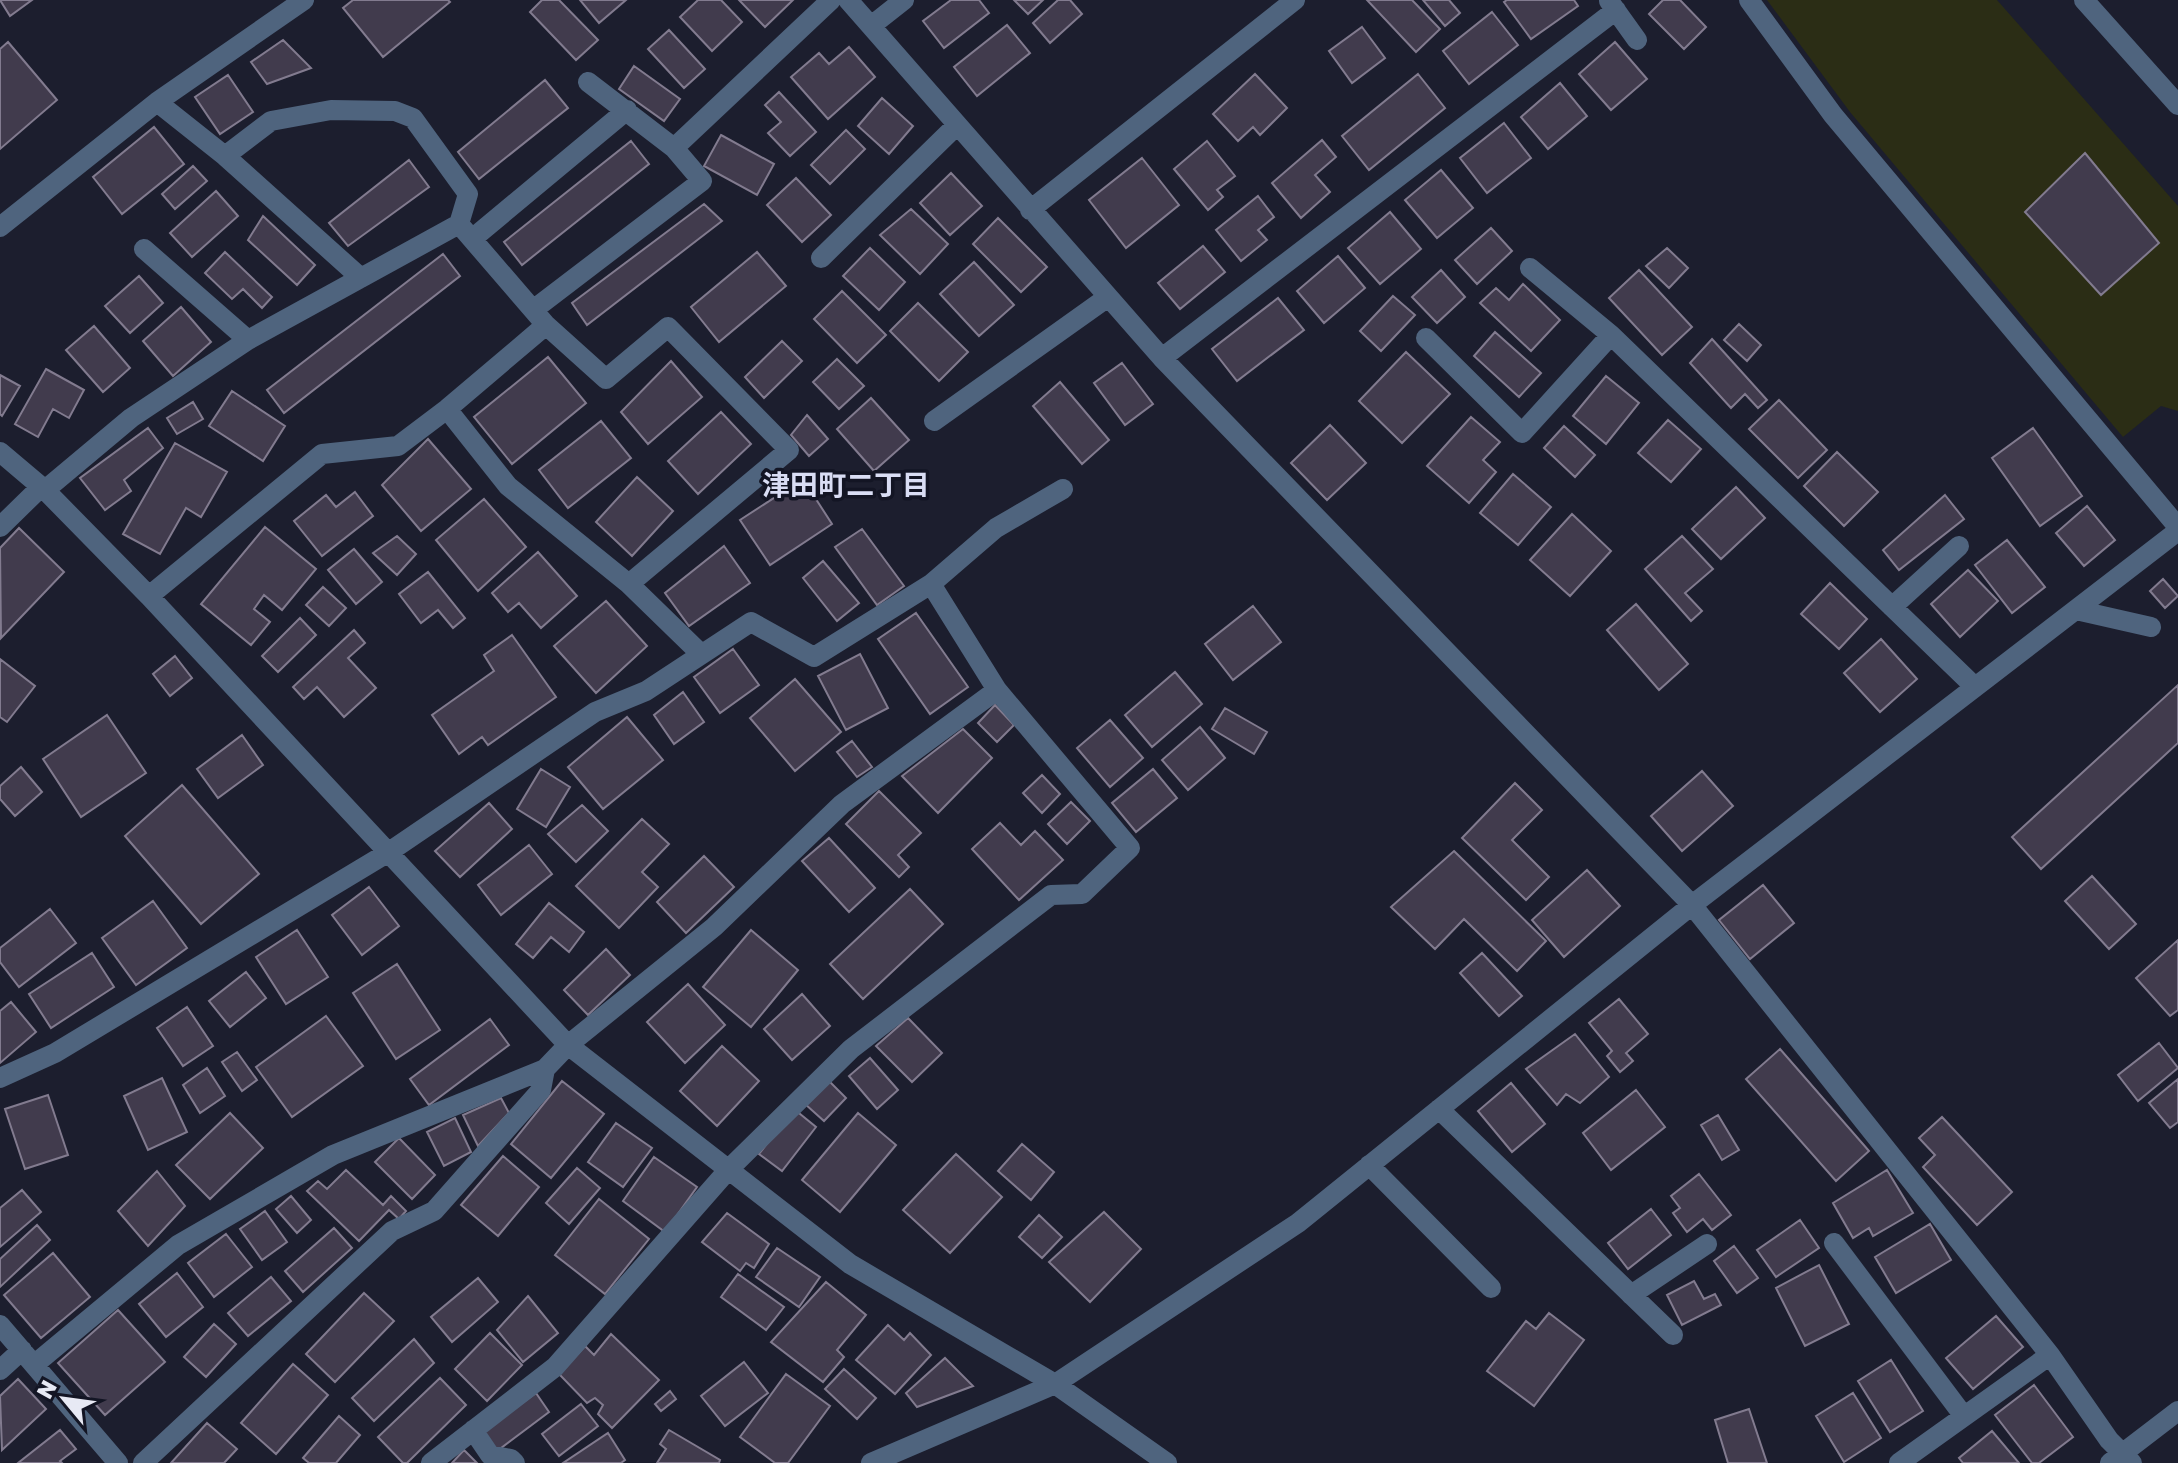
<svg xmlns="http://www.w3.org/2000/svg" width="2178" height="1463" font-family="'Golos Text','Noto Sans JP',sans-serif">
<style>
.green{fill:#2b2d15}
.building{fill:#413b4d;stroke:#827b8f;stroke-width:2}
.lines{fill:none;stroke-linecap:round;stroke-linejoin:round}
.minor{stroke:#4f647e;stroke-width:20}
.labels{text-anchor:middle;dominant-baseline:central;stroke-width:7;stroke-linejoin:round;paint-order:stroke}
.neighbourhood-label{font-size:28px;font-weight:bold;fill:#d9ddf4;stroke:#131524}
</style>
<rect width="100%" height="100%" fill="#1c1e2e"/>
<!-- green -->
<path class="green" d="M1767 0H1997L2178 206V411L2161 406 2123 437 1850 112Z"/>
<!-- building -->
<path class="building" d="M0 0H32L10 16Z
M353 0H448L450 2 383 57 343 8Z
M542 0H559L598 40 576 60 530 12Z
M580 0H626L599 23Z
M698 0H721L742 22 712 51 680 17Z
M739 0H793L765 27Z
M951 0H979L989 13 944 48 923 21Z
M1014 0H1043L1028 14Z
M1058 0H1070L1082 14 1050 43 1033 23Z
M1367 0H1412L1440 29 1416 52Z
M1423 0H1449L1460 13 1445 26Z
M1507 0H1574L1578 6 1531 39 1504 2Z
M1663 0H1680L1706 27 1684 49 1649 14Z
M1492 12 1518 45 1469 84 1443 51Z
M1007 25 1030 53 977 96 954 67Z
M1362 27 1385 58 1352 83 1329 51Z
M669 30 705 69 684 88 648 49Z
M283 40 311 68 267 84 251 62Z
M8 42 57 100 0 149V49Z
M1615 42 1647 79 1611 110 1579 74Z
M849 47 875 77 828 119 791 77 819 53 829 64Z
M634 66 680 99 664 121 619 89Z
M1255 74 1287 108 1260 135 1253 127 1238 141 1213 114Z
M1418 74 1445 108 1369 170 1342 136Z
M228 75 253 112 220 134 195 97Z
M545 80 568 108 479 179 458 152Z
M1560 83 1587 116 1548 149 1521 117Z
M779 92 816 132 790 156 768 133 781 122 765 105Z
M882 98 913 126 889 154 858 126Z
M1504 123 1531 158 1487 193 1460 158Z
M154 127 184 164 122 214 93 177Z
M846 130 865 149 830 184 811 165Z
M721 135 774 164 757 195 704 166Z
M1322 140 1336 157 1315 175 1330 192 1301 218 1272 183Z
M631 141 649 164 522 265 504 242Z
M1207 141 1235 176 1217 190 1223 197 1208 210 1174 169Z
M2085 153 2159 243 2101 295 2025 212Z
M1142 158 1179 205 1126 248 1089 200Z
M409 160 429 187 348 246 329 223Z
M193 166 207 181 175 209 162 194Z
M1441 170 1473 208 1437 238 1405 200Z
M951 173 982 206 950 235 920 203Z
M796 178 831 215 802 242 767 205Z
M216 191 238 216 192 257 170 233Z
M1258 196 1274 217 1258 230 1267 240 1241 261 1216 230Z
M704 204 722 221 587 325 572 303Z
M911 209 948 244 920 274 880 235Z
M1390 212 1421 249 1380 284 1348 248Z
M263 216 315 265 297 285 248 240Z
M998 218 1047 267 1021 292 973 244Z
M1491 228 1512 251 1477 284 1455 260Z
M1203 246 1225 272 1180 309 1158 283Z
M870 248 905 282 879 310 843 276Z
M1667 248 1688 268 1669 288 1646 266Z
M225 252 272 297 262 308 243 289 232 299 205 273Z
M757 252 786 286 719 342 691 307Z
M443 254 460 276 284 413 267 390Z
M1338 256 1365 288 1324 323 1297 291Z
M974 262 1014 305 979 336 940 294Z
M1441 270 1465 297 1437 323 1412 297Z
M1639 270 1692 327 1662 355 1609 298Z
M139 276 163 303 130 333 105 306Z
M1523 284 1560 320 1531 351 1480 303 1496 288 1509 300Z
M842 291 886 335 857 363 814 319Z
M1393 296 1415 315 1381 351 1360 331Z
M1278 298 1304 330 1237 381 1212 349Z
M918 303 968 352 939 381 890 331Z
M181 307 211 342 173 376 143 341Z
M1739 324 1761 345 1747 361 1724 340Z
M94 326 130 368 103 392 66 350Z
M1495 332 1541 373 1519 397 1474 356Z
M1712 339 1767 400 1758 408 1745 394 1731 408 1690 363Z
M782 341 802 361 764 398 745 377Z
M1406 352 1450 394 1402 443 1359 401Z
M548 357 586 403 512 464 474 417Z
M837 359 864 386 839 409 813 382Z
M671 361 702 397 648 444 621 412Z
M1122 363 1153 404 1125 425 1094 383Z
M46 369 84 390 69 418 53 409 38 437 15 424Z
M0 375 20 386 2 416 0 414Z
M1606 376 1639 403 1606 444 1573 416Z
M1060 382 1109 440 1082 464 1033 406Z
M232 391 285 426 263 461 209 426Z
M871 398 909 440 874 471 837 429Z
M1779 400 1827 450 1798 478 1749 429Z
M193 402 203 419 177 434 167 418Z
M721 412 751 444 698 494 668 461Z
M807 415 828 439 809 456 791 435Z
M1471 417 1500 442 1483 460 1496 472 1469 503 1427 466Z
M1668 420 1701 449 1671 482 1638 453Z
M601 421 631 458 568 508 539 470Z
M1330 425 1366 463 1327 500 1291 463Z
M1564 426 1595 455 1575 477 1544 448Z
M148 428 163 448 124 480 131 491 105 510 80 478Z
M2033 428 2082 496 2040 526 1992 458Z
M428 439 471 489 421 531 382 485Z
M175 443 227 472 201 517 186 508 160 554 123 534Z
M1837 452 1878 492 1844 526 1804 486Z
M1513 474 1551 507 1518 545 1480 513Z
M637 477 673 511 632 556 596 522Z
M803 479 832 524 770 565 740 520Z
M1736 487 1765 518 1721 559 1692 529Z
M355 492 373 516 322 556 294 521 326 495 336 507Z
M1945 495 1964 519 1899 570 1883 550Z
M484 499 526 547 478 591 436 540Z
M2087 506 2115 540 2084 566 2056 533Z
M1572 514 1611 551 1570 596 1530 560Z
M265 527 316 569 282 610 264 595 254 609 270 622 251 645 201 604Z
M19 528 64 572 1 638 0 548Z
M862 529 904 586 877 605 835 547Z
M397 536 416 554 397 575 373 553Z
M1682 536 1713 569 1685 593 1702 611 1691 621 1645 569Z
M2007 540 2045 587 2012 613 1975 565Z
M724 546 750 583 689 626 665 593Z
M354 549 382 582 356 604 328 570Z
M538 552 577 596 541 628 519 603 508 612 492 593Z
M823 561 859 603 837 621 803 578Z
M1968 570 1998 601 1960 637 1931 604Z
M428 572 465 618 453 628 438 610 421 623 399 594Z
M2163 579 2178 596 2165 608 2150 591Z
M1830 583 1867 619 1839 649 1801 614Z
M323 587 346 608 329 626 306 605Z
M606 601 647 646 596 693 554 646Z
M1636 604 1688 664 1659 690 1607 630Z
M1253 606 1281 642 1233 680 1205 644Z
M916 613 968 687 930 714 878 639Z
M300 618 316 635 278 672 262 656Z
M354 630 365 643 348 658 376 688 344 717 317 687 304 699 293 687Z
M512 635 556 697 488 745 482 737 459 754 432 715 494 671 484 655Z
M1881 639 1917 679 1880 712 1844 673Z
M733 649 759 685 720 713 694 677Z
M860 654 888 708 846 730 818 676Z
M175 656 192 678 170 696 153 674Z
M0 659 35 686 7 722 0 717Z
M1175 672 1202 704 1152 747 1125 715Z
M795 679 841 732 795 771 750 718Z
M2178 685V743L2041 869 2012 837Z
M683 692 704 722 674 744 654 715Z
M995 705 1014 725 997 742 978 723Z
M1225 708 1267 732 1254 754 1212 729Z
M107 715 146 773 81 817 43 759Z
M627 717 663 760 603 809 568 767Z
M1110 720 1143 758 1110 787 1077 748Z
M1200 727 1225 758 1188 790 1162 760Z
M963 729 992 758 938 813 902 776Z
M242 735 263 765 218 798 197 769Z
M852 741 872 767 857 777 837 752Z
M21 767 42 792 15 816 0 799V786Z
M541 769 570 787 546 827 517 809Z
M1153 769 1177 798 1136 832 1112 803Z
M1702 771 1733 806 1682 851 1651 816Z
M1042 775 1060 794 1042 813 1023 793Z
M1515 783 1542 810 1512 840 1549 877 1526 900 1462 838Z
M182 785 259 874 201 924 125 836Z
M879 791 921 833 898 855 909 867 899 877 846 824Z
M1071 802 1090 821 1067 844 1048 824Z
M489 803 512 829 460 877 435 851Z
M582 805 608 831 576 862 548 834Z
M642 819 669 844 642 872 658 887 619 928 576 886Z
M1000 823 1021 845 1035 831 1063 860 1019 900 972 849Z
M829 838 875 888 849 912 802 861Z
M529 845 552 874 501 915 478 885Z
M1454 851 1546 941 1517 971 1464 919 1435 949 1391 907Z
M704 856 734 887 686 933 657 902Z
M1587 870 1620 906 1564 957 1532 920Z
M2092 876 2136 924 2109 949 2065 901Z
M1763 885 1794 923 1750 959 1719 920Z
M369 887 399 926 362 955 332 915Z
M910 889 943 924 863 999 830 964Z
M153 901 187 948 136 985 102 938Z
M549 903 584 932 569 952 551 937 533 958 516 944Z
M50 909 76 943 19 987 0 962V948Z
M297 930 328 977 286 1004 256 957Z
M751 930 798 970 751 1027 703 987Z
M2178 940V1010L2170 1016 2136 978Z
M606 949 630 975 588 1015 564 990Z
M92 953 114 987 51 1028 29 994Z
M1482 953 1522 996 1499 1016 1460 973Z
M397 964 440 1030 396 1059 353 993Z
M246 972 266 998 230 1027 209 1001Z
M688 984 725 1025 685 1063 647 1022Z
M802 994 830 1026 792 1060 764 1029Z
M1619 999 1648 1034 1626 1053 1633 1061 1620 1072 1607 1056 1612 1051 1589 1023Z
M11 1002 36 1032 0 1063V1011Z
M187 1007 213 1046 183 1066 157 1028Z
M326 1016 363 1066 292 1117 256 1067Z
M908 1018 942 1053 912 1082 876 1046Z
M490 1019 509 1045 429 1105 410 1079Z
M1575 1034 1609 1077 1580 1103 1566 1094 1557 1105 1526 1069Z
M2159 1043 2178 1068 2138 1101 2118 1075Z
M722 1046 759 1081 717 1126 680 1091Z
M1780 1049 1869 1151 1836 1181 1746 1079Z
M237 1052 257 1080 242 1091 222 1062Z
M870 1058 898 1090 877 1109 849 1076Z
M207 1068 225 1096 200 1113 183 1085Z
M162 1078 187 1132 148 1150 124 1096Z
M827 1079 846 1098 824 1121 805 1104Z
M2178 1079V1122L2170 1128 2149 1103Z
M562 1081 604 1114 551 1178 511 1144Z
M1511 1083 1545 1124 1512 1152 1478 1111Z
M1636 1090 1665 1127 1611 1170 1583 1133Z
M48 1095 68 1155 25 1169 5 1109Z
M501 1098 509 1113 478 1146 463 1115Z
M794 1109 816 1127 782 1171 759 1154Z
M230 1113 263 1148 210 1199 176 1165Z
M858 1113 896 1145 840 1212 802 1180Z
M1718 1115 1739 1150 1722 1160 1701 1125Z
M1942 1117 2012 1192 1977 1225 1923 1167 1935 1155 1919 1138Z
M455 1118 471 1152 444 1166 427 1132Z
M616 1123 652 1148 623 1187 588 1162Z
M399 1138 435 1175 412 1199 375 1162Z
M1022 1144 1054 1172 1031 1200 998 1171Z
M956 1154 1002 1197 950 1253 903 1210Z
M503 1156 539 1187 498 1236 461 1205Z
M654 1157 697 1187 665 1232 623 1201Z
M577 1168 600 1188 569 1224 546 1203Z
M346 1170 383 1205 391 1196 406 1211 399 1219 389 1210 359 1241 307 1191 318 1181 327 1189Z
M1887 1170 1913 1213 1873 1236 1869 1228 1853 1238 1833 1203Z
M157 1171 185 1206 148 1246 118 1211Z
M1699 1174 1731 1215 1712 1230 1703 1219 1687 1232 1673 1213 1680 1208 1671 1196Z
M22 1190 41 1212 0 1247V1208Z
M291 1196 311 1220 297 1233 276 1209Z
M599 1199 649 1239 605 1294 555 1255Z
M1651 1209 1671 1235 1628 1269 1608 1243Z
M265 1211 287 1242 262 1260 240 1229Z
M1104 1212 1141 1249 1090 1302 1049 1262Z
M727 1213 769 1244 754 1268 746 1263 740 1271 702 1242Z
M1039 1215 1062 1237 1042 1258 1019 1237Z
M1800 1220 1819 1248 1776 1277 1757 1250Z
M1930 1224 1951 1260 1896 1293 1875 1257Z
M37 1225 50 1240 0 1287V1259Z
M334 1228 352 1248 303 1292 285 1271Z
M226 1234 252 1267 214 1297 188 1263Z
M1734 1246 1758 1278 1737 1293 1714 1261Z
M777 1248 820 1277 799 1307 756 1277Z
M53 1253 90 1297 41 1338 4 1295Z
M1819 1265 1849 1324 1805 1346 1776 1288Z
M177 1273 203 1307 166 1337 139 1304Z
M738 1274 784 1307 766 1330 721 1297Z
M271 1277 291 1301 248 1336 228 1313Z
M478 1278 498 1302 452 1342 431 1317Z
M1694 1281 1704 1299 1715 1294 1721 1305 1682 1325 1667 1295Z
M826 1282 866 1315 837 1350 844 1357 823 1382 771 1342Z
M364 1293 394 1321 335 1382 306 1354Z
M528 1296 558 1333 523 1362 497 1330Z
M118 1310 165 1362 105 1415 58 1363Z
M1549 1313 1584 1340 1534 1406 1487 1371 1526 1321 1536 1329Z
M1996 1316 2023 1347 1973 1389 1946 1358Z
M214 1324 236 1344 206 1377 184 1357Z
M888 1325 904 1340 910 1333 931 1355 895 1394 856 1360Z
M490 1333 522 1365 487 1401 455 1369Z
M611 1334 659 1380 612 1428 598 1414 603 1405 595 1398 587 1403 559 1374 585 1346 594 1355Z
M414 1339 434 1363 374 1421 352 1398Z
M945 1358 973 1386 917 1407 906 1393Z
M1891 1360 1923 1411 1890 1432 1858 1381Z
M744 1362 768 1393 725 1426 701 1396Z
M293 1364 328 1395 276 1454 241 1423Z
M844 1369 876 1398 857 1419 825 1389Z
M786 1374 830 1406 788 1463H775L740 1437Z
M440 1378 466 1405 407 1463H403L378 1437Z
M18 1379 46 1409 2 1450 0 1396Z
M2034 1385 2073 1437 2039 1463H2032L1995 1415Z
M670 1391 676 1399 661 1411 655 1404Z
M536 1393 549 1412 497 1451 482 1432Z
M1853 1393 1881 1438 1844 1462 1816 1416Z
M581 1404 598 1426 559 1456 542 1434Z
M1749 1409 1767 1463H1728L1715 1420Z
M339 1416 360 1435 336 1463H309L303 1458Z
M207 1423 237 1449 224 1463H171Z
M60 1430 76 1449 60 1461 62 1463H18Z
M669 1430 720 1460 719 1463H657L666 1449 660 1444Z
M1992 1431 2019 1463H1963L1959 1458Z
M608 1433 625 1460 621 1463H563Z
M464 1450 477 1463H452Z"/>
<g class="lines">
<!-- minor -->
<path class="minor" d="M848 0 1162 358 1692 905 2050 1355 2109 1440 2132 1463
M1749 0 1833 115 2178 527
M2084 0 2178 105
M1609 1 1637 40
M871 26 904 0
M157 102 225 156 361 278
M674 148 831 0
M225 156 271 121 331 110 395 111 413 118 468 194 459 224
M1030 210 1295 0
M0 227 157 102 304 0
M472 239 627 110
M144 249 248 340
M821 258 957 125
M1530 268 1611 335
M533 310 702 181 674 148 588 82
M1426 338 1522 433 1611 335 1975 687
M1162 358 1616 10
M447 409 508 486 629 584 701 654
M934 421 1108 297
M0 452 45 490 149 596 568 1045 850 1264 1055 1384 1167 1463
M45 490 131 418 248 340 459 224 546 325
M0 527 41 487
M149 596 322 454 398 446 447 409 546 325 606 379 668 327 789 450 629 584
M1892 607 1959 546
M2076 610 2151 627
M0 1078 55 1053 389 852 595 712 646 691 751 622 814 657 931 584 996 528 1063 489
M1439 1109 1673 1335
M1369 1165 1491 1288
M1834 1243 1963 1415
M1631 1295 1707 1244
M0 1325 118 1463
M35 1364 178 1245 333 1155 545 1069 568 1045 714 927 842 804 997 690 931 584
M0 1370 22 1350
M473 1430 490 1455 511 1459 515 1463
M143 1463 392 1231 434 1211 541 1090 545 1069
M431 1463 555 1367 729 1169 851 1049 1051 895 1082 894 1130 848 997 690
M871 1463 1055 1384 1298 1223 1692 905 2178 531
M1899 1463 2050 1355
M2110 1463 2178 1411"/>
</g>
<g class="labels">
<!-- neighbourhood labels -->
<g class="neighbourhood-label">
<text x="846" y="484">津田町二丁目</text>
</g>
</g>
<!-- north arrow -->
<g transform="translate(64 1399) rotate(299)" stroke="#131524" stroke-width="6" paint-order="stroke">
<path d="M0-6L14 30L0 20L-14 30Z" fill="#e7e9f4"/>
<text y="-12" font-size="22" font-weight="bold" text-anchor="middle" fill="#e7e9f4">N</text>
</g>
</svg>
